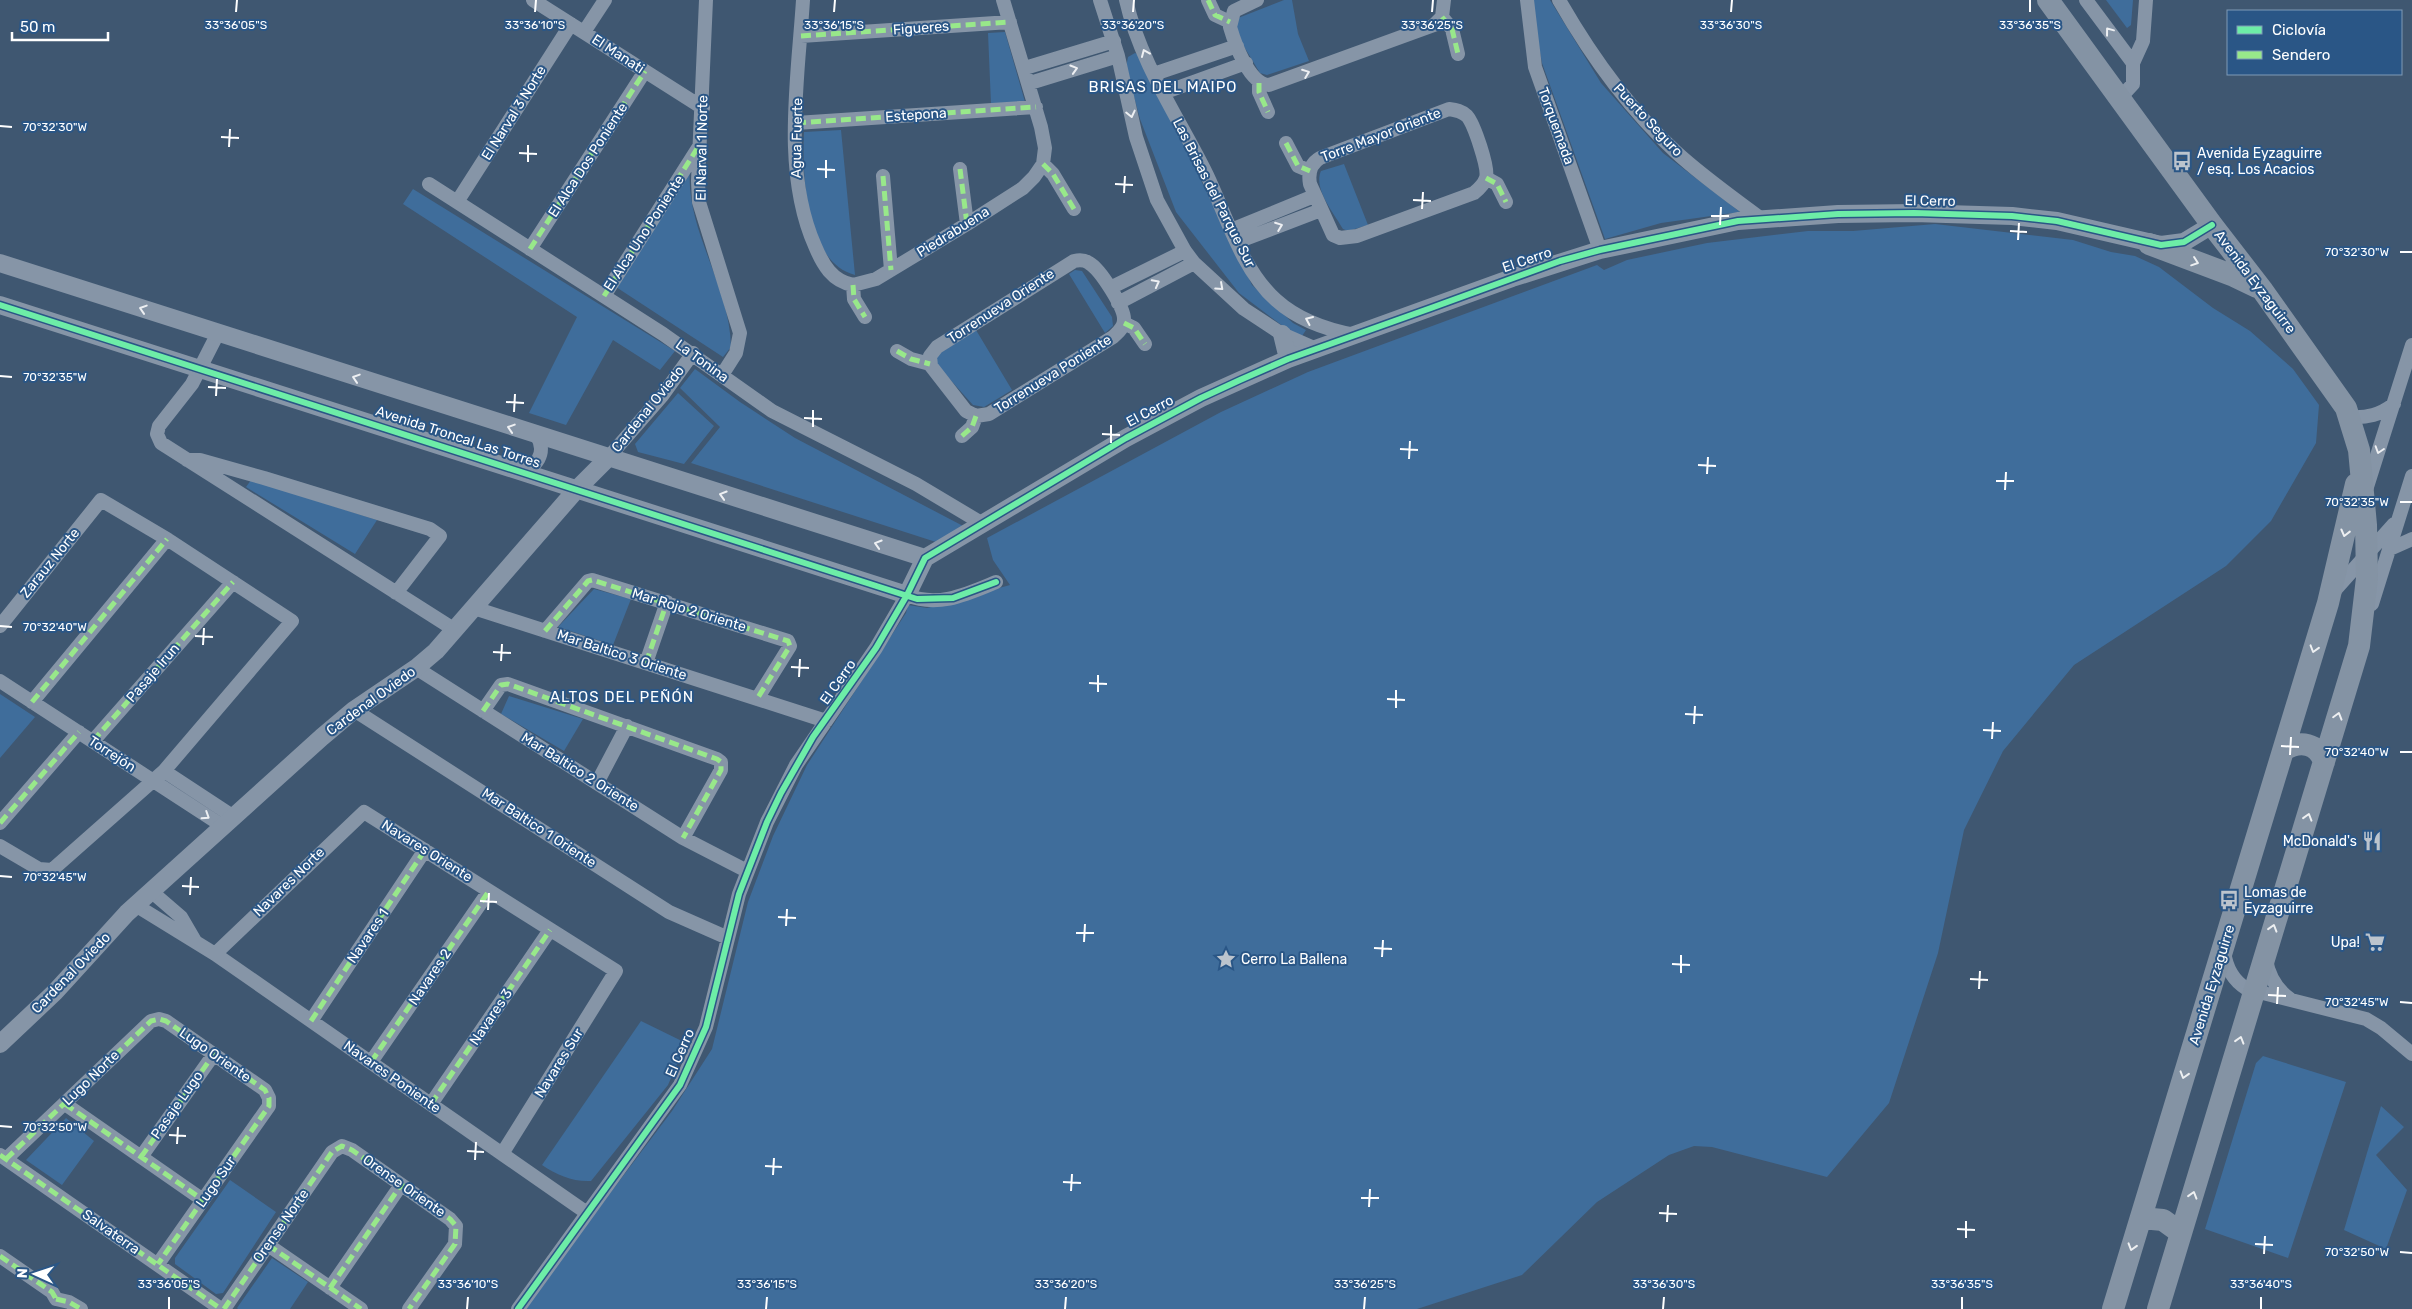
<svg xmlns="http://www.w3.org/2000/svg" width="2412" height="1309" font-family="Rubik,sans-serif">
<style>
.green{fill:#3f6d9b}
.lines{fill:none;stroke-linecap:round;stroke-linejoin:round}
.minor{stroke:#8695a7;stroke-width:14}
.tertiary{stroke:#8695a7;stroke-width:18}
.primary{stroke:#8493a4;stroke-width:22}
.quiet{stroke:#98e88a;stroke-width:5;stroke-dasharray:10 5;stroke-linecap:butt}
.cycleway-casing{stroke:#2a5686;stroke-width:9}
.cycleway{stroke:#6deda7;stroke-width:6}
.oneway{stroke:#edeff2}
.oneway2{stroke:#edeff1}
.ticks{fill:none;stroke:#fff;stroke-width:2}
.labels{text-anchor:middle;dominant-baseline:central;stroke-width:4;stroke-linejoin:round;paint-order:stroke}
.street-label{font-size:14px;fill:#fff;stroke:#2a5686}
.poi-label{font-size:14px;fill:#fff;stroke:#2a5686;text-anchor:start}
.neighbourhood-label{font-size:15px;letter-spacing:1px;fill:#fff;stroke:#2a5686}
.ticks-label{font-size:12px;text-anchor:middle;fill:#fff;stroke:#2a5686;stroke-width:4;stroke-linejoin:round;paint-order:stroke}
</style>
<rect width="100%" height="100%" fill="#3f5771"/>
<!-- green -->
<path class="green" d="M1284 0H1292L1298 34 1309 61 1267 75 1260 73 1240 40 1233 20Z
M1530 0H1550L1601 83 1663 153 1740 212 1661 223 1605 239 1542 63Z
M2106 0H2133L2131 25 2127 28Z
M1005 32 1025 102 991 104 988 33Z
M1135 53 1140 55 1252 285 1293 323 1306 330 1300 339 1239 293 1176 212 1140 119 1126 67 1128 57Z
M841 130 855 275C805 262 802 174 804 132Z
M1344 164 1368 225 1348 231 1343 229C1334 213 1313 189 1321 171Z
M690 168C685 231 730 284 731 347L723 357 616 287Z
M413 189 675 351 660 370 613 340 566 425 529 413 577 317 403 204Z
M1935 224 2073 240 2111 252 2135 256 2159 267 2213 308 2250 331 2293 369 2319 405 2316 443 2271 521 2226 566 2074 665 2003 751 1964 830 1938 953 1889 1103 1827 1177 1712 1147 1694 1146 1669 1155 1597 1202 1522 1275 1417 1309H523L672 1111 712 1049 748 902 773 836 807 765 906 613 908 605 927 608 1010 585 993 560 987 538 1221 412 1308 372 1597 265 1604 270 1627 260 1707 243 1808 231H1853Z
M1075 270 1082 271 1112 317 1113 326 1105 333 1069 274Z
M976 330 1012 390 984 407 973 405 937 365 936 358 940 353Z
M695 369 740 402 795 438 965 527 939 543 691 463 720 427 680 388Z
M678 393 714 426 684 464 638 452 635 444Z
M251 480 377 520 355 554 246 487Z
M594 589 631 599 613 645 558 627Z
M0 694 35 717 0 758Z
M509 696 583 719 564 751 501 714Z
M641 1021 686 1043 668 1085 591 1181C573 1182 557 1175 542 1165Z
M2263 1056 2346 1082 2288 1258 2205 1229 2256 1063Z
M2381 1106 2404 1127 2376 1155 2407 1190 2386 1249 2344 1230Z
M66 1118 94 1141 62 1185 26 1160Z
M230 1180 276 1212 223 1293 216 1294 175 1264V1258Z
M272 1258 308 1282 290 1309H238L237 1308Z"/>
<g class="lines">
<!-- minor -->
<path class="minor" d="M533 0 703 108
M706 0 698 181 699 202 740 333 736 353 722 375
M803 0C798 79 782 172 815 246 823 265 832 281 853 285L876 279 967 224 1023 188 1034 177 1043 164 1045 148 1041 127 1003 0
M1100 0 1118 56 1136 137 1157 200 1185 251 1194 263 1244 309 1282 334 1316 349
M1126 0C1140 63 1179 118 1207 175 1226 215 1242 270 1276 300 1297 319 1328 330 1355 335
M1208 0 1215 15 1230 22
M1257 0 1234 11 1230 27C1235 44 1249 84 1269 85L1434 25 1442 17 1444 0
M1527 0 1535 67 1600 250
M1559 0C1591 56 1628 108 1676 152 1702 176 1732 197 1760 218
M2086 0 2133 63V84L2120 98
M1442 17 1452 29 1458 54
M584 32 605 0
M801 36 1010 22
M2133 63 2143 41 2146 0
M1025 68 1114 41
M1154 74 1237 46
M1030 83 1118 56
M1259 83V92L1268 112
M1163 93 1246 63
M1449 109C1456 110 1462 111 1467 116 1474 124 1489 168 1486 178 1484 184 1479 189 1474 193L1357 236 1340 238 1333 235 1310 184C1308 173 1310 164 1320 158Z
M796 123 1036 107
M1286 143 1298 166 1310 171
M1043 164 1053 174 1074 209
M960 169 967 224
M883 176 891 270
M1486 178 1497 184 1506 202
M429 184 663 334 772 411 916 484 983 524
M457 202 571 24
M1231 230 1314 196
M1237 242 1321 210
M530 249 645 71
M1074 261C1079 260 1085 260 1089 263 1100 269 1125 308 1124 320 1124 328 1118 332 1113 337L989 414 976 416 966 411 931 366 930 356 937 347Z
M853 285 854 299 865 317
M1110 288 1185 251
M604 296 700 145
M1118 303 1194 263
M1124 323 1134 328 1145 344
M218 333 192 384 159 426 157 434 161 443 455 630
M897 351 911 359 930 364
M2350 417C2367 418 2380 415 2394 404
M962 436 972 427 976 416
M607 459 662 396 693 353
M187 460H200L264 478 430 529 440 536 396 593
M518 470C537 470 547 452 537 436
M2367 487 2412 345
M2390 549 2412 539
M2335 590 2394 524
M2372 604 2412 476
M474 608 826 721
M0 626 101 500 167 539 292 621 164 771 52 870 39 869 0 846
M545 631 588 581 592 580 788 641 790 646 757 699
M646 663 667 602
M416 668 683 838 747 871
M0 681 224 827
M32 702 167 539
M354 710 669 912 728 938
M483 711 501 685 508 684 717 759 721 762V770L683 838
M93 741 233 582
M164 771 234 817
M597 783 627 726
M0 823 79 732
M152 892 181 917 195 941
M137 906 215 954 587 1213
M2224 951C2226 967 2232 980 2247 989L2366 1019 2381 1028 2412 1054
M215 954 364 812 616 971 502 1154
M2266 960C2269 977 2276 989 2290 999
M311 1021 425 850
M371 1062 489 891
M65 1104 203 1200
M431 1104 550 930
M0 1155 221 1309
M141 1157 214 1054
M6 1159 151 1021 159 1019 166 1021 265 1090 269 1098V1106L158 1264
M268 1245 361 1309
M0 1256 52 1292 56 1299
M330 1288 401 1185
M56 1299 69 1302 81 1309
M224 1309 332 1152 342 1146 352 1150 450 1219 456 1226 455 1244 409 1309
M518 1309 680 1085 706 1027 739 894 767 822 796 765 876 648 907 595C938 608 967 594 996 582"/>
<!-- tertiary -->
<path class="tertiary" d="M0 263 925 558
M0 305 907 595 925 558 1126 438 1201 398 1288 359 1512 278 1600 250 1738 221 1838 214 1914 213 2012 216 2057 221 2161 245 2184 242 2212 225
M1282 334 1288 359
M0 1044 55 992 127 913 322 737 354 710 416 668 436 651 577 489 607 459"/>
<!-- primary -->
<path class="primary" d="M2048 0 2212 225 2263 291 2346 408 2359 450 2366 525 2367 578 2359 646 2158 1309
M2149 244 2234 276 2257 287
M2284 750C2300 740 2318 743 2324 762
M2141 1218 2163 1220 2181 1233
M2113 1309 2328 603 2356 484"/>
<!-- quiet -->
<path class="quiet" d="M1208 0 1215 15 1230 22
M1442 17 1452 29 1458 54
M801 36 1010 22
M1259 83V92L1268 112
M796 123 1036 107
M1286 143 1298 166 1310 171
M1043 164 1053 174 1074 209
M960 169 967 224
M883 176 891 270
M1486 178 1497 184 1506 202
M530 249 645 71
M853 285 854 299 865 317
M604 296 700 144
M1124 323 1134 328 1145 344
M897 351 911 359 930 364
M962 436 972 427 976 416
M545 631 588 581 592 580 788 641 790 646 757 699
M646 663 667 602
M32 702 167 539
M483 711 501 685 508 684 717 759 721 762V770L683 838
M93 741 233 582
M0 823 79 732
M311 1021 425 850
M371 1062 489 891
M65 1104 203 1200
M431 1104 550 930
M0 1155 221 1309
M141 1157 214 1054
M6 1159 151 1021 159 1019 166 1021 265 1090 269 1098V1106L158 1264
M268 1245 361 1309
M0 1256 52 1292 56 1299
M330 1288 401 1185
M56 1299 69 1302 81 1309
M224 1309 332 1152 342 1146 352 1150 450 1219 456 1226 455 1244 409 1309"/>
<defs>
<path id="cycleway" d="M0 305 917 599 953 598 996 582
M518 1309 680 1085 706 1027 739 894 767 822 781 793 813 737 876 648 907 595 925 558 1126 438 1201 398 1240 380 1288 359 1431 308 1560 261 1600 250 1738 221 1838 214 1914 213 2012 216 2057 221 2161 245 2184 242 2212 225"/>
</defs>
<!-- cycleway casing -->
<use href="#cycleway" class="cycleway-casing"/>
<!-- cycleway -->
<use href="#cycleway" class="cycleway"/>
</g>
<!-- one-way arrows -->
<defs><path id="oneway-chevron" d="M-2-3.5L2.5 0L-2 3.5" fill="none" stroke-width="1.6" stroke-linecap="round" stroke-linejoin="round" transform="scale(1.25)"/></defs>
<g class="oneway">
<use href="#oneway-chevron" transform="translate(2109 31) rotate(-127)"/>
<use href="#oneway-chevron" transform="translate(1145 53) rotate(-113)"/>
<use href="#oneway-chevron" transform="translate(1074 69) rotate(-17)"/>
<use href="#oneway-chevron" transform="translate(1306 73) rotate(-21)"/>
<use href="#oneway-chevron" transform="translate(1131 114) rotate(77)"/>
<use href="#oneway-chevron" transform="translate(1279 226) rotate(-21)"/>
<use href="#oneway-chevron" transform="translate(1156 283) rotate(-28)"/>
<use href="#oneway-chevron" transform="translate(1220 287) rotate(42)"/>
<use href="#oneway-chevron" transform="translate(143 309) rotate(-162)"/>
<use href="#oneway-chevron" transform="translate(1309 320) rotate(-156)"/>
<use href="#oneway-chevron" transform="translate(356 378) rotate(-162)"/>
<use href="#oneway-chevron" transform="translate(511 428) rotate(-162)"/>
<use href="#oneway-chevron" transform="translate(2379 450) rotate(108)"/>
<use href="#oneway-chevron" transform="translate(723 495) rotate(-163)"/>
<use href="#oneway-chevron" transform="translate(878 544) rotate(-163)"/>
<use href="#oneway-chevron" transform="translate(206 816) rotate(33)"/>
</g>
<g class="oneway2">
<use href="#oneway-chevron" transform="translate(2195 262) rotate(19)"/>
<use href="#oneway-chevron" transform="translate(2345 533) rotate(104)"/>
<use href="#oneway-chevron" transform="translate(2314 649) rotate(107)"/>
<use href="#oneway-chevron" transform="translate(2338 716) rotate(-74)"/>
<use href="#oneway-chevron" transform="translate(2308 817) rotate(-73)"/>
<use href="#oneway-chevron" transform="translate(2273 928) rotate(-73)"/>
<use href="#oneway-chevron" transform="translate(2240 1040) rotate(-73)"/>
<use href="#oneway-chevron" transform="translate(2184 1075) rotate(107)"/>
<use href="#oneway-chevron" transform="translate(2193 1195) rotate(-73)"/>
<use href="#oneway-chevron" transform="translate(2132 1247) rotate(107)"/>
</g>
<!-- ticks -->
<path class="ticks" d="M236 12 237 0M535 12 536 0M834 12 835 0M1133 12 1134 0M1432 12 1433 0M1731 12 1732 0M2030 12V0M0 126 12 127M221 137 239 138M229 147 230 129M519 153 537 154M528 162V145M817 169 835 170M826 178V160M1115 184 1133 185M1124 193 1125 176M1413 200 1431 201M1422 209 1423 192M1711 216H1729M1720 225 1721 207M2010 231 2027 232M2018 240 2019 223M2400 252H2412M0 376 12 377M208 387 226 388M216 396 217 379M506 402 524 403M514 412 515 394M804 418 822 419M813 427V410M1102 434 1120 435M1111 443V425M1400 449 1418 450M1409 459 1410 441M1698 465 1716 466M1707 474 1708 457M1996 481H2014M2005 490 2006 472M2400 502H2412M0 626 12 627M195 636 213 637M203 645 204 628M493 652 511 653M501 661 502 644M791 667 809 668M799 677 800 659M1089 683 1107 684M1098 692V675M1387 699 1405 700M1396 708V690M1685 714 1703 715M1694 724 1695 706M1983 730 2001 731M1992 739 1993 722M2281 746 2299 747M2400 752H2412M2290 755 2291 737M0 876 12 877M182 886 199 887M190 895 191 877M480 901 497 902M488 910 489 893M778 917 796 918M786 926 787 909M1076 933H1094M1084 942 1085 924M1374 948 1392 949M1382 957 1383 940M1672 964 1690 965M1681 973V955M1970 979 1988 980M1979 989 1980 971M2268 995 2286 996M2400 1002 2412 1003M2277 1004 2278 987M0 1126 12 1127M169 1135 186 1136M177 1144 178 1127M467 1151 484 1152M475 1160 476 1142M765 1166 782 1167M773 1175 774 1158M1063 1182 1081 1183M1071 1191 1072 1174M1361 1198H1379M1369 1207 1370 1189M1659 1213 1677 1214M1667 1222 1668 1205M1957 1229 1975 1230M1966 1238V1221M2255 1244 2273 1245M2400 1252 2412 1253M2264 1254 2265 1236M169 1309V1297M467 1309 468 1297M766 1309 767 1297M1065 1309 1066 1297M1364 1309 1365 1297M1663 1309 1664 1297M1962 1309V1297M2261 1309V1297"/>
<!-- icons -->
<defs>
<symbol id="bus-bare" viewBox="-9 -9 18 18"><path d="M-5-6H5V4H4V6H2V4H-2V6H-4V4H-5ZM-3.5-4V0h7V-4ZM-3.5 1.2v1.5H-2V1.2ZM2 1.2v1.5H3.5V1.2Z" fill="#bcc4cd" stroke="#2a5686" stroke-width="2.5" paint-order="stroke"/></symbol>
<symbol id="restaurant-bare" viewBox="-9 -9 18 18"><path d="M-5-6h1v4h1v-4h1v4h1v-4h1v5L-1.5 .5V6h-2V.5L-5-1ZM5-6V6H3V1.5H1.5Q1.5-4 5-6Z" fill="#bcc4cd" stroke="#2a5686" stroke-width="2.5" paint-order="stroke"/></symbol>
<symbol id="supermarket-bare" viewBox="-9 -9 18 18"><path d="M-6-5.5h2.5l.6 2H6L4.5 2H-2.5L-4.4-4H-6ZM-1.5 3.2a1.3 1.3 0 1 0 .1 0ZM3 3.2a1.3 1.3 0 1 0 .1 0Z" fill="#bcc4cd" stroke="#2a5686" stroke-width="2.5" paint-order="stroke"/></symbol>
<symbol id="sight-bare" viewBox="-9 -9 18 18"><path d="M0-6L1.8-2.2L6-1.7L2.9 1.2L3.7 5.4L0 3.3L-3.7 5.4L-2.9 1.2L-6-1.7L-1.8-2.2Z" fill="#bcc4cd" stroke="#2a5686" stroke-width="2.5" paint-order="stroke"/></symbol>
</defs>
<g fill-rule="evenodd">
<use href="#bus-bare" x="2168" y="147" width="28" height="28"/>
<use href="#restaurant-bare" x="2358" y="827" width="28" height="28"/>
<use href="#bus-bare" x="2215" y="886" width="28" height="28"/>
<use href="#supermarket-bare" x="2361" y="928" width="28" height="28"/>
<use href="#sight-bare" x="1212" y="945" width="28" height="28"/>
</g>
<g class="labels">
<!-- street labels -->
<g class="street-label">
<text transform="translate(921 28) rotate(-4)">Figueres</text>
<text transform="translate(618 54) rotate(33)">El Manati</text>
<text transform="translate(514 113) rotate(-58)">El Narval 3 Norte</text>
<text transform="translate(916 115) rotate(-4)">Estepona</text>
<text transform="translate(1648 120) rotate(47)">Puerto Seguro</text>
<text transform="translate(1556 126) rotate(70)">Torquemada</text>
<text transform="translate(1381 135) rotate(-21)">Torre Mayor Oriente</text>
<text transform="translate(797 138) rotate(-89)">Agua Fuerte</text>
<text transform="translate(702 148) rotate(-89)">El Narval 1 Norte</text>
<text transform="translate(588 160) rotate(-57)">El Alca Dos Poniente</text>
<text transform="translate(1214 193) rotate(63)">Las Brisas del Parque Sur</text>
<text transform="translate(1930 201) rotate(1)">El Cerro</text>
<text transform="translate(953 232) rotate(-32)">Piedrabuena</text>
<text transform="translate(644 233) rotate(-57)">El Alca Uno Poniente</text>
<text transform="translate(1527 260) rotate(-19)">El Cerro</text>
<text transform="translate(2255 282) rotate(53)">Avenida Eyzaguirre</text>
<text transform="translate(1001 306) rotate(-33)">Torrenueva Oriente</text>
<text transform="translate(702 361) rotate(36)">La Tonina</text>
<text transform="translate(1053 374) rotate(-32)">Torrenueva Poniente</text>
<text transform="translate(648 409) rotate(-51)">Cardenal Oviedo</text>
<text transform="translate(1150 411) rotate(-28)">El Cerro</text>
<text transform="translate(458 437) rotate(18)">Avenida Troncal Las Torres</text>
<text transform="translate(50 563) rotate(-51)">Zarauz Norte</text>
<text transform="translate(689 610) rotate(17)">Mar Rojo 2 Oriente</text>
<text transform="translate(622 655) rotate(18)">Mar Baltico 3 Oriente</text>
<text transform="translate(153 673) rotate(-49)">Pasaje Irun</text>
<text transform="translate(838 682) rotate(-55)">El Cerro</text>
<text transform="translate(371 701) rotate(-36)">Cardenal Oviedo</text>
<text transform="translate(112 754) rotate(33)">Torrejón</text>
<text transform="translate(580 772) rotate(32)">Mar Baltico 2 Oriente</text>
<text transform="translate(539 828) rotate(33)">Mar Baltico 1 Oriente</text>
<text transform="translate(427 851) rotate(32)">Navares Oriente</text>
<text transform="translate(289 882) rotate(-44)">Navares Norte</text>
<text transform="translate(368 936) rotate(-56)">Navares 1</text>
<text transform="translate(71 973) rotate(-46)">Cardenal Oviedo</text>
<text transform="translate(430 977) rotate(-56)">Navares 2</text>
<text transform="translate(2212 985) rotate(-73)">Avenida Eyzaguirre</text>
<text transform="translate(491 1017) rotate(-56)">Navares 3</text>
<text transform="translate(680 1053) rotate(-66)">El Cerro</text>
<text transform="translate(215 1055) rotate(35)">Lugo Oriente</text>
<text transform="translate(559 1063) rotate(-58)">Navares Sur</text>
<text transform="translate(392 1077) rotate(35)">Navares Poniente</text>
<text transform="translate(91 1078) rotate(-44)">Lugo Norte</text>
<text transform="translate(177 1105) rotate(-55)">Pasaje Lugo</text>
<text transform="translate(216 1182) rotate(-55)">Lugo Sur</text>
<text transform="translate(404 1186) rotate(35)">Orense Oriente</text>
<text transform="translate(281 1226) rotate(-55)">Orense Norte</text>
<text transform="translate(111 1232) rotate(35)">Salvaterra</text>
</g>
<!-- poi labels -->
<g class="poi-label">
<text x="2197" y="153">Avenida Eyzaguirre<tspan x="2197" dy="16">/ esq. Los Acacios</tspan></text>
<text x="2357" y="841" text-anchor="end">McDonald's</text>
<text x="2244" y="892">Lomas de<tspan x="2244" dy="16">Eyzaguirre</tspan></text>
<text x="2360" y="942" text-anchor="end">Upa!</text>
<text x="1241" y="959">Cerro La Ballena</text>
</g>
<!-- neighbourhood labels -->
<g class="neighbourhood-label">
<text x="1163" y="87">BRISAS DEL MAIPO</text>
<text x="622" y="697">ALTOS DEL PEÑÓN</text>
</g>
</g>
<g class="ticks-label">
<text x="236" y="29">33°36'05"S</text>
<text x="535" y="29">33°36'10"S</text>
<text x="834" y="29">33°36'15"S</text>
<text x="1133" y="29">33°36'20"S</text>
<text x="1432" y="29">33°36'25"S</text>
<text x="1731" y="29">33°36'30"S</text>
<text x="2030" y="29">33°36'35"S</text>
<text x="55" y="131">70°32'30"W</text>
<text x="2357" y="256">70°32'30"W</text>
<text x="55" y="381">70°32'35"W</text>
<text x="2357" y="506">70°32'35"W</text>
<text x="55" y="631">70°32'40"W</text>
<text x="2357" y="756">70°32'40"W</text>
<text x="55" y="881">70°32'45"W</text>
<text x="2357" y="1006">70°32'45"W</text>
<text x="55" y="1131">70°32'50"W</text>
<text x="2357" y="1256">70°32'50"W</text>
<text x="169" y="1288">33°36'05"S</text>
<text x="468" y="1288">33°36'10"S</text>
<text x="767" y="1288">33°36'15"S</text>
<text x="1066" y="1288">33°36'20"S</text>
<text x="1365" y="1288">33°36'25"S</text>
<text x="1664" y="1288">33°36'30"S</text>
<text x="1962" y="1288">33°36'35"S</text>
<text x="2261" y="1288">33°36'40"S</text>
</g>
<!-- legend -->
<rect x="2227" y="10" width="175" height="65" fill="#2a5686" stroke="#7f9ab6"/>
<rect x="2237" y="26" width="25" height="8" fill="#6deda7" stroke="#7f9ab6"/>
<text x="2272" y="35" font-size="15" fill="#ffffff">Ciclovía</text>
<rect x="2237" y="51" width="25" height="8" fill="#98e88a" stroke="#7f9ab6"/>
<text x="2272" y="60" font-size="15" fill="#ffffff">Sendero</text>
<!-- north arrow -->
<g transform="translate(35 1274) rotate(273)" stroke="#2a5686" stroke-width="4" paint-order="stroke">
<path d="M0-4L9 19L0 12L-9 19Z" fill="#ffffff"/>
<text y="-8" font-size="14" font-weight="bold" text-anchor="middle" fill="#ffffff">N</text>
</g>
<!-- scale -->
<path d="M12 32v8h96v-8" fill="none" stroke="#ffffff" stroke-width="2.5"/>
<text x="20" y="32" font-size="15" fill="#ffffff" stroke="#2a5686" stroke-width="4" paint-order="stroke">50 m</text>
</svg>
